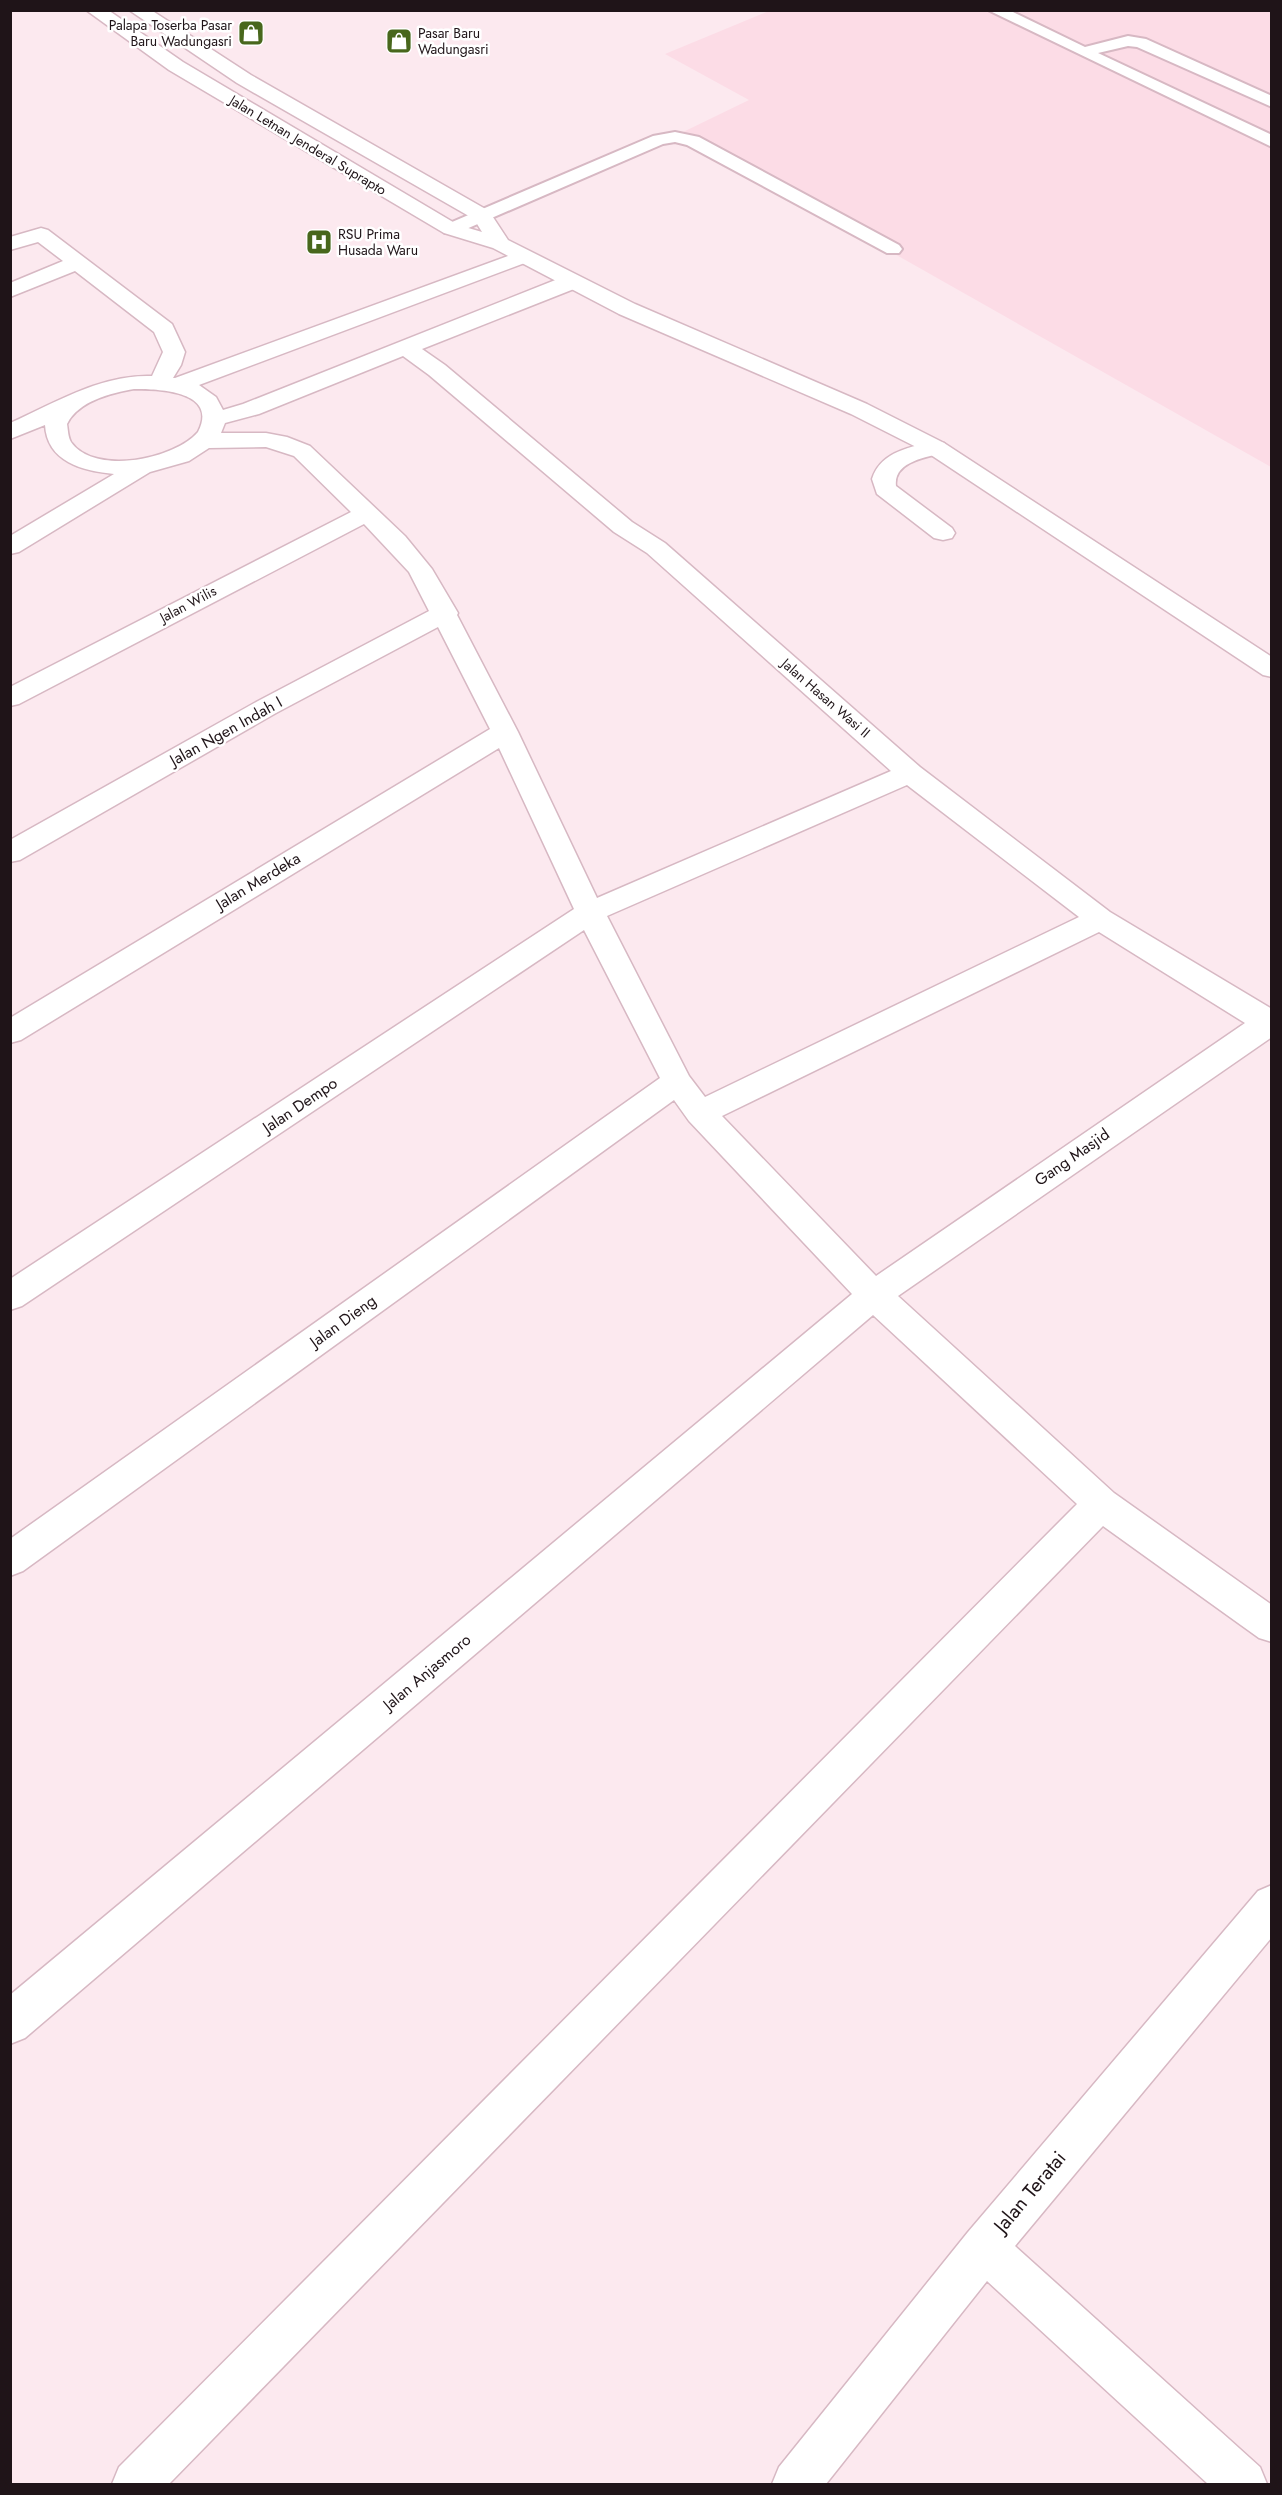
<svg xmlns="http://www.w3.org/2000/svg" width="1282" height="2495" font-family="Jost,sans-serif">
<style>
.built{fill:#fcdce6}
.lines{fill:none;stroke-linecap:round;stroke-linejoin:round}
.lane-casing{stroke:#d7b8c3;stroke-width:4}
.street-casing{stroke:#d7b8c3;stroke-width:3}
.secondary-casing{stroke:#d7b8c3;stroke-width:3}
.lane{fill:#fff;fill-rule:evenodd}
.street{fill:#fff;fill-rule:evenodd}
.secondary{fill:#fff;fill-rule:evenodd}
.labels{text-anchor:middle;dominant-baseline:central;stroke-width:5;stroke-linejoin:round;paint-order:stroke}
.far-poi-label{font-size:14px;fill:#1f1418;stroke:#fff;text-anchor:start}
.far-street-label{font-size:14px;fill:#1f1418;stroke:#fff}
.street-label{font-size:16px;fill:#1f1418;stroke:#fff}
.near-street-label{font-size:20px;fill:#1f1418;stroke:#fff}
</style>
<rect width="100%" height="100%" fill="#fce9ef"/>
<!-- built -->
<path class="built" d="M769 11H1271V467L681 133 749 100 665 54Z"/>
<g class="lines">
<defs>
<path id="lane" d="M988 10H1009L1085 47 1128 36 1146 39 1272 96V107L1137 47 1128 46 1098 53 1272 135V147Z
M675 132 699 137 899 245 902 249 899 253H887L687 145 675 142 663 144 457 233H445L442 229 445 225 653 136Z"/>
<path id="street" d="M41 228 48 230 172 324 185 352 181 365 173 378H175L516 253 523 251 530 253 534 257 530 261 199 385 216 397 223 410 243 404 563 277 571 276 579 277 582 282 579 287 422 349 445 365 632 522 665 543 920 767 1110 912 1272 1009V1037L898 1296 1114 1493 1272 1605V1642L1259 1638 1103 1526 169 2484H112L119 2467 1077 1504 873 1315 25 2038 10 2044V1995L852 1294 689 1121 674 1100 23 1571 10 1576V1539L660 1078 584 930 22 1306 10 1310V1279L574 909 499 748 21 1040 10 1043V1018L490 729 438 627 276 713 20 860 10 862V840L258 701 429 611 409 572 364 524 19 704 10 706V687L351 512 294 456 266 447 209 448 189 461 150 472 19 552 10 554V536L114 474C83 471 47 462 45 425L10 439V423C55 403 101 374 152 376L163 352 154 332 75 271 10 297V283L63 261 38 242 10 250V237ZM403 356 429 375 614 532 647 553 891 771 597 898 518 732 457 615 458 613 432 569 405 536 310 446 287 437 266 433H221L225 423 259 414ZM134 389C159 389 219 391 198 432 175 459 95 476 71 442 68 437 68 430 67 424 78 401 111 393 134 389ZM907 785 1079 917 705 1097 689 1076 607 916ZM1099 932 1245 1023 876 1276 722 1116Z
M936 441 944 443 948 448 944 453C926 457 893 462 896 486L952 528 955 533 952 538 943 540 934 538 877 494 872 479C881 451 911 447 936 441Z
M1272 1885V1937L1015 2246 1260 2467 1267 2484H1208L987 2281 826 2484H772L779 2467 968 2232 1258 1891Z"/>
<path id="secondary" d="M86 10H108L183 62 458 225 482 232 474 219 237 83 129 10H151L251 75 489 211 508 240 635 304 867 404 944 443 1272 657V677L1263 675 928 453 851 414 619 314 493 248 444 233 169 70Z"/>
</defs>
<!-- lane casing -->
<use href="#lane" class="lane-casing"/>
<!-- street casing -->
<use href="#street" class="street-casing"/>
<!-- secondary casing -->
<use href="#secondary" class="secondary-casing"/>
<!-- lane -->
<use href="#lane" class="lane"/>
<!-- street -->
<use href="#street" class="street"/>
<!-- secondary -->
<use href="#secondary" class="secondary"/>
</g>
<!-- icons -->
<defs>
<symbol id="shop-square" viewBox="-11 -11 22 22"><rect x="-9" y="-9" width="18" height="18" rx="4" fill="#48671c" stroke="#fff"/><path d="M-5-2.5h2.3a2.7 3.5 0 0 1 5.4 0H5L5.5 6h-11ZM-1.5-2.5h3a1.5 2.3 0 0 0-3 0Z" fill="#fff"/></symbol>
<symbol id="hospital-square" viewBox="-11 -11 22 22"><rect x="-9" y="-9" width="18" height="18" rx="4" fill="#48671c" stroke="#fff"/><path d="M-5-5h3v3.5h4V-5h3V5h-3V1.5h-4V5h-3Z" fill="#fff"/></symbol>
</defs>
<g fill-rule="evenodd">
<use href="#shop-square" x="236" y="18" width="30" height="30"/>
<use href="#shop-square" x="384" y="26" width="30" height="30"/>
<use href="#hospital-square" x="304" y="227" width="30" height="30"/>
</g>
<g class="labels">
<!-- far-poi labels -->
<g class="far-poi-label">
<text x="232" y="25" text-anchor="end">Palapa Toserba Pasar<tspan x="232" dy="16">Baru Wadungasri</tspan></text>
<text x="418" y="33">Pasar Baru<tspan x="418" dy="16">Wadungasri</tspan></text>
<text x="338" y="234">RSU Prima<tspan x="338" dy="16">Husada Waru</tspan></text>
</g>
<!-- far-street labels -->
<g class="far-street-label">
<text transform="translate(308 145) rotate(31)">Jalan Letnan Jenderal Suprapto</text>
<text transform="translate(188 604) rotate(-28)">Jalan Wilis</text>
<text transform="translate(826 698) rotate(41)">Jalan Hasan Wasi II</text>
</g>
<!-- street labels -->
<g class="street-label">
<text transform="translate(226 731) rotate(-29)">Jalan Ngen Indah I</text>
<text transform="translate(258 881) rotate(-31)">Jalan Merdeka</text>
<text transform="translate(300 1105) rotate(-34)">Jalan Dempo</text>
<text transform="translate(1072 1157) rotate(-35)">Gang Masjid</text>
<text transform="translate(343 1321) rotate(-36)">Jalan Dieng</text>
<text transform="translate(427 1672) rotate(-40)">Jalan Anjasmoro</text>
</g>
<!-- near-street labels -->
<g class="near-street-label">
<text transform="translate(1030 2192) rotate(-50)">Jalan Teratai</text>
</g>
</g>
<!-- border -->
<rect width="1282" height="2495" fill="none" stroke="#1f1418" stroke-width="24"/>
</svg>
